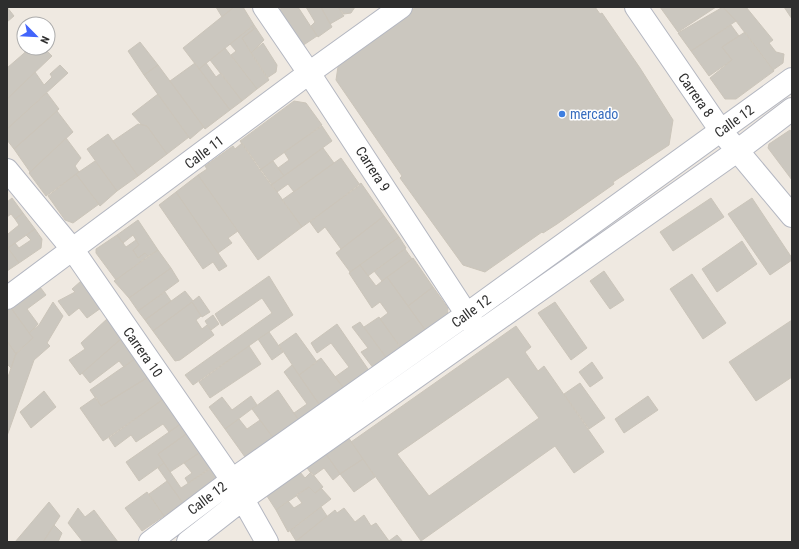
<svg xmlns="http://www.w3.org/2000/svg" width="799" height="549" font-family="'Roboto Condensed',sans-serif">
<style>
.building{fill:#cbc7bf;stroke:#cbc5ba;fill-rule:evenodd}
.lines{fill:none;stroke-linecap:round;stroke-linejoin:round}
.minor-casing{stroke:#b4b7c1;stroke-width:24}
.minor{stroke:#fff;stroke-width:22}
.shop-dot{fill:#3f7fe0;stroke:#fff;stroke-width:1.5}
.labels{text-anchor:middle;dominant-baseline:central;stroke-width:3;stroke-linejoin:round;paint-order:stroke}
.street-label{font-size:14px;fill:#2e2e2e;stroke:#fff}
.shop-label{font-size:14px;fill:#366cbe;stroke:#fff;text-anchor:start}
</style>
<rect width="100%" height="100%" fill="#efe9e1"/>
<!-- building -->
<path class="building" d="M7 7 14 16 7 22Z
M216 7H234L222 17Z
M234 7H243L254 25 199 69 183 48Z
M283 7H298L317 36 299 48 276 12Z
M306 7H321L332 27 318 37 311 26 315 22Z
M321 7H338L344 16 330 24Z
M338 7H355L351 13 344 14Z
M416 7H595L600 14 602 13 640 68 673 120 669 145 613 182 614 184 557 224 543 233 542 232 485 272 463 265 400 178 402 176 336 80 339 60Z
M660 7H716L678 32Z
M723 7 736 21 691 51 678 33Z
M723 7H746L773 40 769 43 776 52 784 54 783 63 773 70 736 21Z
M784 7H792V19Z
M254 25 264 40 251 53 242 38 254 29 252 26Z
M731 25 739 36 722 47 732 60 709 76 691 51Z
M252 26 254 29 242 38 269 80 257 89 231 55 236 51 230 44Z
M745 32 774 71 736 99H725L710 78 732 60 722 47Z
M140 42 158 65 144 75 128 51Z
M263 43 277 65 276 72 267 78 251 53Z
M30 48H44L52 56 7 99V68Z
M225 48 257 89 242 101 210 60Z
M195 63 230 110 205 129 170 81Z
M206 63 216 77 221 73 242 101 230 110 199 69Z
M60 65 68 73 7 129V99L35 72 44 85 52 77 50 74Z
M158 65 204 127 190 139 144 75Z
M47 93 59 109 14 149 7 140V129Z
M158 94 189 137 167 154 147 126 142 125 132 114Z
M294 101 306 103 322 125 260 170 240 141Z
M57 111 73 132 30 172 14 149Z
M138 124 147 126 167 154 138 176 113 141Z
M322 126 332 141 284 176 278 168 289 160 284 152Z
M790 130 792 133V180L768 148 769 144Z
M108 134 138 176 117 191 87 149Z
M66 138 81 158 75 166 79 172 46 196 29 173Z
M242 143 302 227 258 260 198 175 207 169 205 166 233 146 235 149Z
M323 148 334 163 294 192 288 184 277 192 271 185Z
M341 158 360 185 302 227 282 200Z
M95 161 117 191 100 206 76 174Z
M273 161 284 176 271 185 260 170Z
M76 174 99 204 73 223 65 220 48 196Z
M198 175 238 231 228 238 232 243 218 253 176 192Z
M361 183 384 216 341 249 325 227 318 233 310 222Z
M176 192 227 266 219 271 213 262 203 269 159 205Z
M12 198 23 213 15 219 11 214 7 217V202Z
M711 198 724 217 673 251 660 232Z
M752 198 792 258V260L770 275 728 214Z
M23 213 35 229 8 248 7 232 8 234 19 225 15 219Z
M384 216 399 237 350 272 336 253Z
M138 220 158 250 148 256 145 253 138 258 133 250 139 245 133 235 123 243 117 235Z
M35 229 42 239 41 248 19 263 8 248 15 243 19 248 31 240 26 235Z
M117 235 126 247 136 240 139 245 133 250 138 258 145 253 148 256 116 280 96 253V249Z
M399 237 406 248 368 276 360 265Z
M742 241 757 264 717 292 702 269Z
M7 247 19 263 7 271Z
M405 249 412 259 382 281 374 271Z
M158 250 171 268 129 298 114 281Z
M413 258 433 287 408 306 387 277Z
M360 265 376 286 387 277 426 331 403 350 380 319 388 313 380 302 372 308 349 273Z
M171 268 179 281 138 311 129 298Z
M604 271 624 300 610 309 590 281Z
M692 274 726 323 703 339 670 289Z
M269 276 293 315 193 385 185 375 272 313 262 298 222 326 215 314Z
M81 281 101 308 87 318 79 308 69 316 58 301 75 292 72 289Z
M40 287 46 295 27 309 38 324 29 333 11 308Z
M433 287 448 308 447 318 426 331 408 306Z
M185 291 193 301 199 296 210 312 202 317 192 302 153 331 145 320Z
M165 292 171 301 145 320 138 311Z
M53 302 63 316 47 343 50 346 34 360 7 436V380L16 353 33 338 29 333 39 325Z
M192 302 201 316 196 320 202 329 207 325 214 335 180 360 175 361 153 331Z
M555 302 587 348 571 360 538 313Z
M11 308 33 338 16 354 7 341V311Z
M213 315 219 324 211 330 205 321Z
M379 317 402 350 388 360 364 327Z
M108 318 122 338 80 375 69 360 85 349 81 343Z
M792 320V377L756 401 729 362Z
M360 322 387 359 374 369 361 352 368 348 352 327Z
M337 324 370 372 345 390 335 377 349 367 331 343 317 353 311 343Z
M516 326 531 347 525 352 538 371 544 366 604 452 574 473 555 446 421 541 351 442ZM508 377 539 418 429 496 397 454Z
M269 332 283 352 272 360 258 339Z
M296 333 317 362 299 375 279 345Z
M122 338 136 358 124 367 119 361 90 383 82 373Z
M7 341 16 354 11 368 7 364Z
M249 346 261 364 210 398 199 382Z
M136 358 150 376 101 406 90 390Z
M321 358 346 391 321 407 299 375Z
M592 362 603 378 590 387 579 372Z
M292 365 321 407 300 422 294 413 307 404 284 372Z
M150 376 165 398 103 441 80 408 96 397 101 406Z
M580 383 605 418 589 429 564 394Z
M278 390 300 422 276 442 252 409Z
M44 391 56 407 31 428 20 412Z
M251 396 257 405 225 429 209 407 222 397 232 410Z
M648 396 658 410 624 433 615 419Z
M165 398 182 423 169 432 163 424 136 442 131 435 115 447 109 438Z
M239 419 247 429 260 420 275 440 252 457H245L225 429Z
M182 423 189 432 158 454 164 463 139 481 126 462Z
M344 431 363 459 340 474 321 447Z
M189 432 202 451 170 472 158 454Z
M321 447 340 474 333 480 324 468 313 476 302 461Z
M202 451 213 466 188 483 185 478 192 473 184 463Z
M363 459 375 477 354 492 340 474Z
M164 463 181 488 216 465 220 480 184 505 158 468Z
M295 466 305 478 311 472 323 487 315 493 309 487 276 510 265 493Z
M167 481 183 503 164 516 149 494Z
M309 487 315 493 321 488 331 499 288 532 276 510 288 501 294 508 302 503 296 495Z
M147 492 164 516 142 531 125 508Z
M49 502 60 516 43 542H15Z
M321 507 327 516 296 541 290 531Z
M78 508 85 517 94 510 118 542H83L68 523Z
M344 508 355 522 364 515 371 526 376 523 389 541 295 542 335 510 337 513Z
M54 525 62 533 58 542H43Z
M397 535 403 542H387L389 541Z"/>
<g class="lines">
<defs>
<path id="minor" d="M264 7 309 73 475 327
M636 7 721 131 792 216
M7 170 73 250 232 480 267 542
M7 298 309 73 401 7
M150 542 232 480 467 314 792 79
M188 542 243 499 737 151 792 109"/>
</defs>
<!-- minor casing -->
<use href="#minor" class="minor-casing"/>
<!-- minor -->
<use href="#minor" class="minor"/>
</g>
<!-- markers -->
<circle class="shop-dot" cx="562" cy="114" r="4"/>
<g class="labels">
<!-- street labels -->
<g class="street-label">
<text transform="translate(696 95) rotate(55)">Carrera 8</text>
<text transform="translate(734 121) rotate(-36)">Calle 12</text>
<text transform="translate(204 152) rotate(-37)">Calle 11</text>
<text transform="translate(373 169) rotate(57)">Carrera 9</text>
<text transform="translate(471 311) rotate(-36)">Calle 12</text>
<text transform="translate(143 352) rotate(55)">Carrera 10</text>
<text transform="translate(207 498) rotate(-37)">Calle 12</text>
</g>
<!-- shop labels -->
<g class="shop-label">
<text x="570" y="114">mercado</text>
</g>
</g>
<!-- border -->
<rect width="799" height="549" fill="none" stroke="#2e2e2e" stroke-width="16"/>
<!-- north arrow -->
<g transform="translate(36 36) rotate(114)"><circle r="19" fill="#ffffff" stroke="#ababab"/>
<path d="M0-3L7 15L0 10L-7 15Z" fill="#4264fb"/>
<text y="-6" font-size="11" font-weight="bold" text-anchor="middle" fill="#2e2e2e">N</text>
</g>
</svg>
